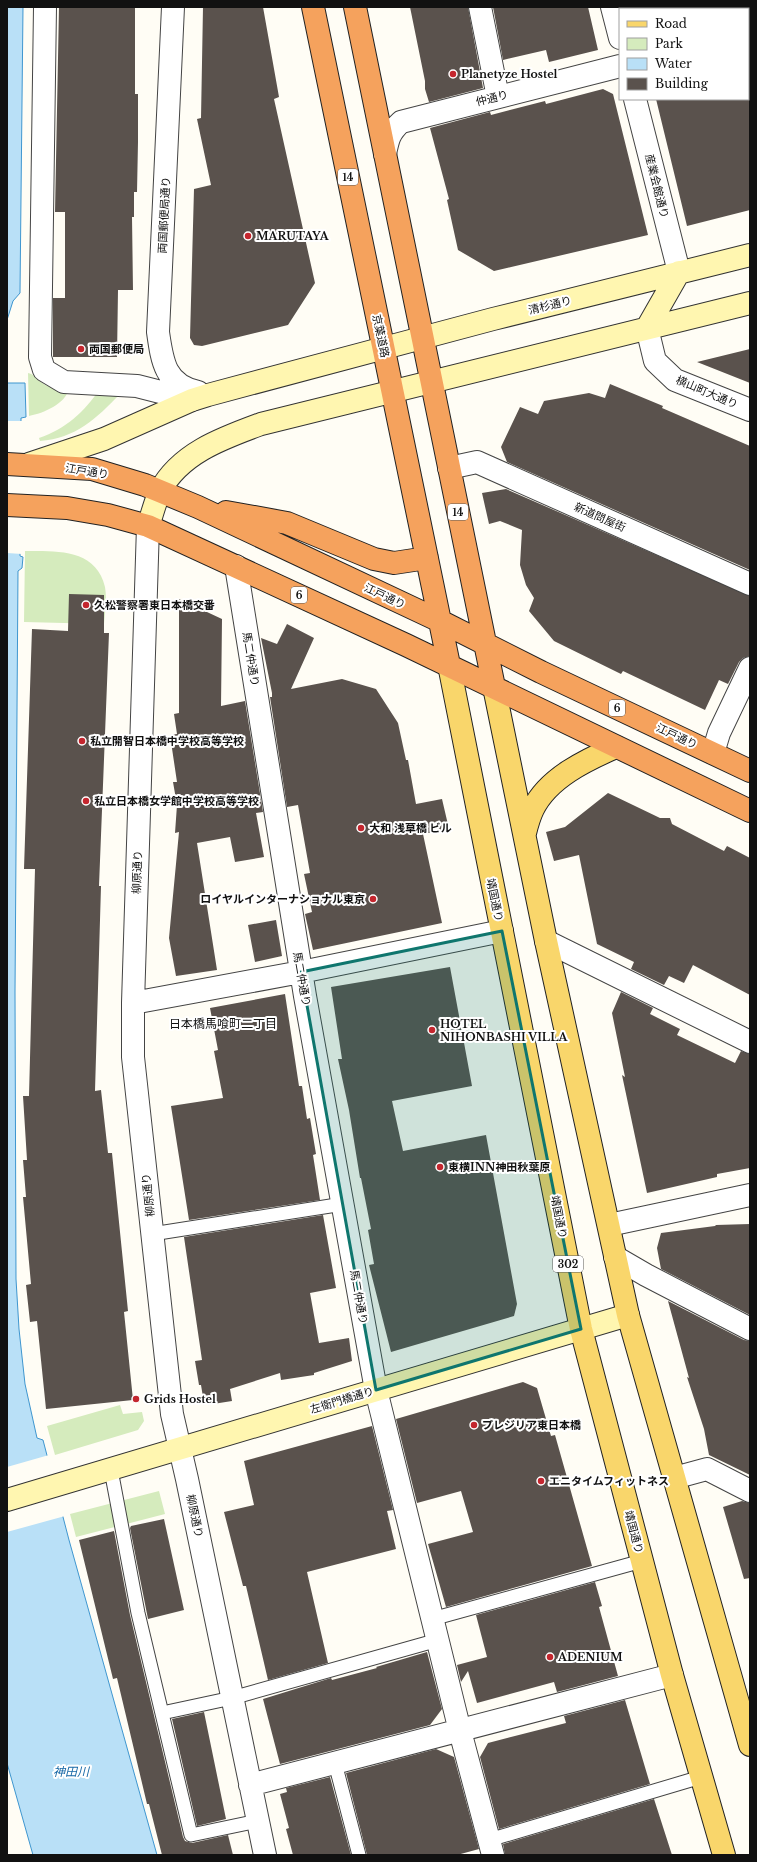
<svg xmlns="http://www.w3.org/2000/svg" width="757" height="1862" font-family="'Libre Baskerville','Noto Sans JP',serif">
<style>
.green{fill:#d5ebbd}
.water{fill:#b9e0f7;stroke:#3f96cf}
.pier{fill:#fffdf5}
.building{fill:#5a524d}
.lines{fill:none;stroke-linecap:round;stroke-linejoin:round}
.lane-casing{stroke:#444;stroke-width:15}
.street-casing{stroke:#444;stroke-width:24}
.secondary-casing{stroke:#333;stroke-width:24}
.primary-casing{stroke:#222;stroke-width:24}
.highway-casing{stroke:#222;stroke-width:24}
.lane{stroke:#fff;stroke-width:13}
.street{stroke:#fff;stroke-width:22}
.secondary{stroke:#fff6b0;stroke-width:22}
.primary{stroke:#f9d66b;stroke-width:22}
.highway{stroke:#f5a25d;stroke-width:22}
.marked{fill:#0f766e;fill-opacity:0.2;stroke:#0f766e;stroke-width:3;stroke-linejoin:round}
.poi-dot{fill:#c4262e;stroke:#fff;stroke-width:1.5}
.labels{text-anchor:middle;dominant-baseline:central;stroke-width:4;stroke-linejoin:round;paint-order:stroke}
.shield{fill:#fff;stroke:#585858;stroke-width:1}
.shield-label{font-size:10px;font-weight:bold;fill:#111}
.poi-label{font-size:11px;font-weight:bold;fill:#111;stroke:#fff;text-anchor:start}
.street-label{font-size:11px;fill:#111;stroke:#fff}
.neighbourhood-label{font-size:12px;fill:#111;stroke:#fff}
.water-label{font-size:12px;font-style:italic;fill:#1768a6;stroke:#fff}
</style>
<rect width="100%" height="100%" fill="#fffdf5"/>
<!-- green -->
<path class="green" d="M28 373C36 375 35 378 41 382 49 389 60 389 69 389 65 404 44 413 29 416Z
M100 389 120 394C96 419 76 438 40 441L39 438C66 429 84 412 100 389Z
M25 551C55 551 96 548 105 587 107 598 105 612 104 624L24 622Z
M120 1405 123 1414 142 1412 144 1421 138 1430 55 1455 47 1426Z
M159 1491 165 1514 76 1537 70 1514Z"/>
<!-- water -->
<path class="water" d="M7 7H23L20 293 13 301 7 320Z
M7 383H25L26 417 21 418 20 556 23 557 22 568 18 571 15 992 16 1279 19 1329 25 1384 37 1438 43 1440 69 1540 157 1855H33L7 1763Z"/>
<!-- pier -->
<path class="pier" d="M7 421H23L22 554 7 553Z
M49 1455 65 1516 7 1532V1467Z"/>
<!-- building -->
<path class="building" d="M59 7H135V94H138V142L137 192H134V217H132L133 290H118L117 357H53V298H65V212H55Z
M203 7H263L279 97 274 99 315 283 288 325 202 346 194 345 190 338 194 189 211 185 197 119 201 118Z
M410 7H468L483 88 429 102 425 89V81Z
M493 7H588L598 50 549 62 546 50 503 60Z
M603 89 613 94 648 235 494 271 458 250 447 200 449 199 430 128 490 112 491 115 545 101 546 104Z
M656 99H750V210L687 226Z
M750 349V383L697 362Z
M610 384 663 406 662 408 750 446V570L507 462 501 447 520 407 538 414 544 401 589 393 605 398Z
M506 489 750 596V656L743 658 739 662 728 684 719 680 705 710 623 671 621 674 554 641 529 611 534 598 526 585 520 565 522 530 500 521 489 524 482 493Z
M69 594 104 595V633H109L99 886H101L95 1091 101 1090 108 1153H112L128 1311 124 1312 133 1400 46 1409 37 1321 30 1322 26 1285 31 1284 23 1197H26L23 1160H27L23 1096H29L35 869H24L32 629 68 631Z
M179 599 222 619 221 706 245 701 263 812 256 813 264 857 235 862 230 837 197 843 217 970 176 976 169 938 179 832 175 833 177 805 173 782H177L170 735 177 734 174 714 179 713Z
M287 624 314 638 291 689 342 679 376 689 398 723 406 760H408L416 804 442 799 449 829 423 834 442 923 313 950 305 914 312 912 304 874 310 873 298 805 287 807 270 697H272V693L261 638 277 644Z
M608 793 660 818H670L672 824 724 851 727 846 750 858V995L693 965 684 983 669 976 664 985 631 969 634 962 597 944 579 855 554 861 546 832 565 827Z
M276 920 282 956 255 962 248 925Z
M450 967 472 1086 392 1101 403 1151 486 1135 517 1304 514 1316 391 1352 369 1265 374 1264 368 1230 371 1229 361 1178H360L349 1110 338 1059H342L331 987Z
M621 992 653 1008 650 1014 680 1029 677 1035 735 1063 741 1051 750 1054V1168L717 1174V1177L647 1193 622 1075 625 1077 612 1013Z
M285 994 299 1086H302L307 1119 310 1118 316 1154 313 1155 320 1200 189 1220 171 1106 223 1098 214 1051 218 1050 210 1008Z
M323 1215 336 1288 310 1293 319 1343 349 1338 352 1361 314 1373V1375L281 1380 280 1373 230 1389 232 1401 213 1404 203 1397 201 1385H199L195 1361 202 1360 184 1237Z
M750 1224V1315L661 1269 657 1248 661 1233 715 1226 716 1225Z
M668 1301 744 1340 750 1341V1475L709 1455 704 1429 687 1377 689 1378Z
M523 1382 537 1388 551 1436 555 1435 592 1566 446 1607 428 1544 473 1532 461 1491 417 1503 396 1419Z
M372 1426 393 1510 387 1511 396 1549 307 1572 328 1663 268 1680 246 1586H243L224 1512 254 1505 244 1461Z
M742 1501 750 1503V1578L744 1579 723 1507Z
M164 1519 184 1610 148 1619 130 1528 131 1526Z
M114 1531 130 1615 183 1837 185 1841 192 1843 228 1835 233 1855H162L149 1804H147L117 1678 113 1679 79 1540Z
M595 1582 602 1606 599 1607 618 1676 557 1692 554 1682 477 1703 468 1671 461 1682 457 1665 487 1657 476 1615Z
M427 1652 442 1709 430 1725 280 1764 263 1699 331 1678 332 1680 377 1668 376 1667Z
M625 1700 650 1784 499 1829 480 1757 488 1743 566 1723 564 1716Z
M204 1712 226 1819 197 1826 172 1719Z
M436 1749 454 1757 479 1849 457 1855H367L346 1773Z
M330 1777 351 1855H293L286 1829 289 1828 280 1794 287 1792 286 1788Z
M654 1799 672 1855H505L503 1844Z"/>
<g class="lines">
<defs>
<path id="lane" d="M152 1234 343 1204
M111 1470 138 1613 191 1835 258 1821
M432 1619 642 1561
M162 1713 232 1698 438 1640
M335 1763 359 1855
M489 1840 701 1777"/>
<path id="street" d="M45 7 40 357 44 370 64 382 137 386 192 400
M173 7 158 332C162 361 165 385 198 392
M480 7 498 97
M612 7 620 38
M639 9 640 7
M748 33H750
M635 99 679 272
M385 154C388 139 389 133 401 122L620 66
M647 328 655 361 675 380 750 410
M449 468 477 462 750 584
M148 526 133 1003V1057L172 1414 187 1479 265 1855
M236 566 305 996 376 1390 460 1731 493 1855
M713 753 719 733 750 668
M546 941 750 1042
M133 1003 301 972 502 931
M609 1225 750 1195
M615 1257 646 1275 750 1329
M674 1478 707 1469 750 1491
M250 1785 672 1675"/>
<path id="secondary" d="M647 328 679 272
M29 464 104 439 192 400 208 395 493 319 750 255
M148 526C152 515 155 502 160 491 180 453 223 438 261 424L750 303
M7 1500 628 1315"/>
<path id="primary" d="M449 665 581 1329 672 1675 724 1855
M494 687 546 941 628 1315 750 1745
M525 833C527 825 529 817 533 809 548 778 586 760 616 747"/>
<path id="highway" d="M313 7 449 665
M355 7 494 687
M7 464 92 469 145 485 198 507 440 621 541 672 750 771
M7 505 67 508 108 515 148 526 406 645 750 811
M226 512 287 523 374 559 394 563 427 558"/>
</defs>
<!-- lane casing -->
<use href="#lane" class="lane-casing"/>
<!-- street casing -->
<use href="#street" class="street-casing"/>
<!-- secondary casing -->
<use href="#secondary" class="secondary-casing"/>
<!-- primary casing -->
<use href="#primary" class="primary-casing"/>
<!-- highway casing -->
<use href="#highway" class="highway-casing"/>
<!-- lane -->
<use href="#lane" class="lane"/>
<!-- street -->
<use href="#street" class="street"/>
<!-- secondary -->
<use href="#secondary" class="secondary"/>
<!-- primary -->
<use href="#primary" class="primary"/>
<!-- highway -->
<use href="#highway" class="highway"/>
</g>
<!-- marked area -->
<path class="marked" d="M502 931 581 1329 376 1390 301 972Z"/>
<!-- markers -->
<g class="poi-dot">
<circle cx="453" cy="74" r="4"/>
<circle cx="248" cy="236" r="4"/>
<circle cx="81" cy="349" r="4"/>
<circle cx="86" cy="605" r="4"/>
<circle cx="82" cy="741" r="4"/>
<circle cx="86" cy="801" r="4"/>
<circle cx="361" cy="828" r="4"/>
<circle cx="373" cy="899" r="4"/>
<circle cx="432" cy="1030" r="4"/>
<circle cx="440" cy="1167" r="4"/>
<circle cx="136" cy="1399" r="4"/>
<circle cx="474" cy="1425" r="4"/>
<circle cx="541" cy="1481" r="4"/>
<circle cx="550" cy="1657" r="4"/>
</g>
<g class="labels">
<!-- shield labels -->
<g class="shield">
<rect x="338" y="169" width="20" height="16" rx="3"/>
<rect x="448" y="504" width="20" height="16" rx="3"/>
<rect x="291" y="587" width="16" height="16" rx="3"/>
<rect x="609" y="700" width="16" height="16" rx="3"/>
<rect x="553" y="1256" width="30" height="16" rx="3"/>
</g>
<g class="shield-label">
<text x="348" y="177">14</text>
<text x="458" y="512">14</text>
<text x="299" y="595">6</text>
<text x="617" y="708">6</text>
<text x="568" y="1264">302</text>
</g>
<!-- poi labels -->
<g class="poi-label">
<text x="461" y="74">Planetyze Hostel</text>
<text x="256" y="236">MARUTAYA</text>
<text x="89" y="349">両国郵便局</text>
<text x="94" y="605">久松警察署東日本橋交番</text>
<text x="90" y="741">私立開智日本橋中学校高等学校</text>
<text x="94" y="801">私立日本橋女学館中学校高等学校</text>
<text x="369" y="828">大和 浅草橋 ビル</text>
<text x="365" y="899" text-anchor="end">ロイヤルインターナショナル東京</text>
<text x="440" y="1024">HOTEL<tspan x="440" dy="13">NIHONBASHI VILLA</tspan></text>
<text x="448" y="1167">東横INN神田秋葉原</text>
<text x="144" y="1399">Grids Hostel</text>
<text x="482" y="1425">プレジリア東日本橋</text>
<text x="549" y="1481">エニタイムフィットネス</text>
<text x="558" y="1657">ADENIUM</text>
</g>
<!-- street labels -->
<g class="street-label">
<text transform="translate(492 98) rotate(-14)">仲通り</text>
<text transform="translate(657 186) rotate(76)">産業会館通り</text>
<text transform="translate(164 215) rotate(-87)">両国郵便局通り</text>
<text transform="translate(550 305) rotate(-14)">清杉通り</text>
<text transform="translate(381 336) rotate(78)">京葉道路</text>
<text transform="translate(707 392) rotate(23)">横山町大通り</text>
<text transform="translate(87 471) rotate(9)">江戸通り</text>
<text transform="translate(600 517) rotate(24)">新道問屋街</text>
<text transform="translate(385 596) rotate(25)">江戸通り</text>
<text transform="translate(251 659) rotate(81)">馬二仲通り</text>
<text transform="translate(677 736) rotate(25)">江戸通り</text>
<text transform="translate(137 872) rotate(-88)">柳原通り</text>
<text transform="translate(495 900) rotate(78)">靖国通り</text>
<text transform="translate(302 979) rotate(80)">馬二仲通り</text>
<text transform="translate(148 1195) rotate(-96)">柳原通り</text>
<text transform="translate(559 1217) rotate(79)">靖国通り</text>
<text transform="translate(359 1297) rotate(80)">馬二仲通り</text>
<text transform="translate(342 1400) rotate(-17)">左衛門橋通り</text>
<text transform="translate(195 1516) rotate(78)">柳原通り</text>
<text transform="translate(634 1532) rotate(75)">靖国通り</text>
</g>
<!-- neighbourhood labels -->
<g class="neighbourhood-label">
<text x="223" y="1023">日本橋馬喰町二丁目</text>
</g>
<!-- water labels -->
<g class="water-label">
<text x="71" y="1771">神田川</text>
</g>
</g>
<!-- border -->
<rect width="757" height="1862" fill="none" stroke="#111111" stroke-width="16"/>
<!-- legend -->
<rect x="619" y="8" width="130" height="92" fill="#ffffff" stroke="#a0a0a0"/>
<rect x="627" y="21" width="20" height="6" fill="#f9d66b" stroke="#a0a0a0"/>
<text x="655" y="28" font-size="12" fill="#111111">Road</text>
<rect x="627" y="38" width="20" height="12" fill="#d5ebbd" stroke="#a0a0a0"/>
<text x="655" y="48" font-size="12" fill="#111111">Park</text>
<rect x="627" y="58" width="20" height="12" fill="#b9e0f7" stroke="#a0a0a0"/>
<text x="655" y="68" font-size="12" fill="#111111">Water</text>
<rect x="627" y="78" width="20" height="12" fill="#5a524d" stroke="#a0a0a0"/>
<text x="655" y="88" font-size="12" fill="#111111">Building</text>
</svg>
